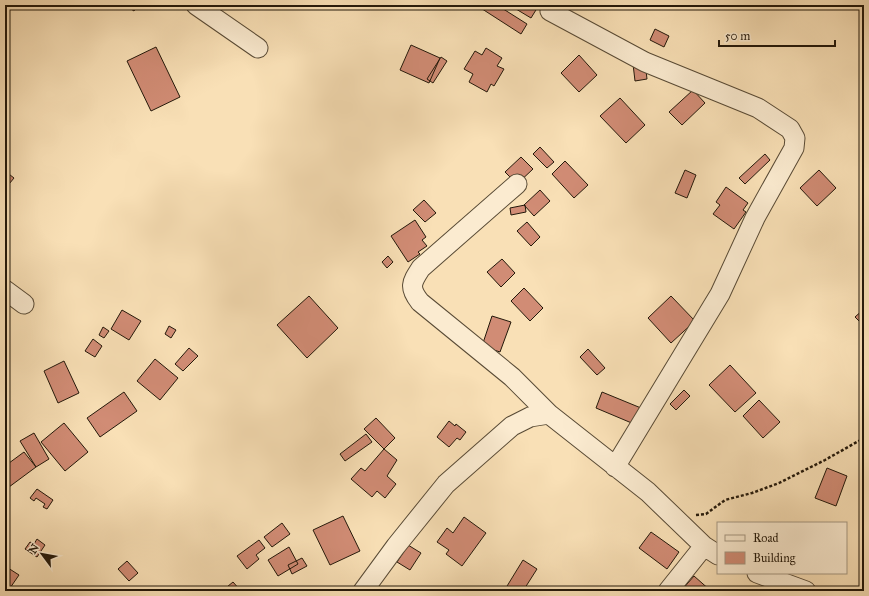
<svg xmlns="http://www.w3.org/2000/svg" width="869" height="596" font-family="'IM FELL Great Primer',serif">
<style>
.building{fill:#d18c75;stroke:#23180a}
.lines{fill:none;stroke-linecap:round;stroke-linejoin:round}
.minor-casing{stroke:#584a35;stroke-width:21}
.path{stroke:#23180a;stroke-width:2.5;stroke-dasharray:3 2;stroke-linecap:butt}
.minor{stroke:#fbebd0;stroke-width:19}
</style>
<rect width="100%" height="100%" fill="#f9e0b6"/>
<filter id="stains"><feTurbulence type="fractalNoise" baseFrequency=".005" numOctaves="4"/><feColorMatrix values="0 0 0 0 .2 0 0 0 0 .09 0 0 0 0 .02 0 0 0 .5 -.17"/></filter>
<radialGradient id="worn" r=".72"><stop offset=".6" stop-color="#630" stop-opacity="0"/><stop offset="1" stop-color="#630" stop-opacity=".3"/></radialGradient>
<!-- building -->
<path class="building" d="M125 5H138L134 11Z
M476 5H497L527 24 521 34Z
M512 5H539L531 18 511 6Z
M655 29 669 36 664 47 650 40Z
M411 45 440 58 429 83 400 70Z
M156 47 180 97 151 111 127 61Z
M486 48 502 58 497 66 504 69 494 86 491 84 487 92 469 82 473 74 464 69 475 51 482 55Z
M579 55 597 75 579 92 561 73Z
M441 57 447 61 433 83 427 79Z
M645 62 647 79 635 81 633 64Z
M693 90 705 103 682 125 669 112Z
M620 98 645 125 626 143 600 116Z
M540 147 554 162 547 168 533 154Z
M765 154 770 160 745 184 739 178Z
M521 157 533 169 517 184 505 172Z
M565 161 588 185 574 198 552 174Z
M685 170 696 175 687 198 675 193Z
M819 170 836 188 817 206 800 188Z
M5 171 14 178 5 189Z
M726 187 748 203 743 210 746 212 734 229 713 214 720 205 716 202Z
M540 190 550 201 534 216 524 205Z
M424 200 436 213 425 222 413 210Z
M525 205 526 212 511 215 510 208Z
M415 220 426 237 422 240 427 246 418 252 420 254 408 262 391 236Z
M527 222 540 237 531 246 517 231Z
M388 256 393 262 387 268 382 262Z
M502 259 515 273 501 287 487 272Z
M524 288 543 308 530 321 511 301Z
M309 296 338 328 307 358 277 325Z
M671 296 695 321 671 343 648 318Z
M864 309V326L855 317Z
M122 310 141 321 129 340 111 329Z
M492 316 511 322 500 352 482 346Z
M169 326 176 330 171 338 165 334Z
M103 327 109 331 104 338 99 335Z
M93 339 102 346 95 357 85 351Z
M189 348 198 356 183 371 175 364Z
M588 349 605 368 597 375 580 357Z
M155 359 178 378 160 400 137 381Z
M64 361 79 393 58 403 44 371Z
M730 365 756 393 735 412 709 385Z
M684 390 690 396 676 410 670 404Z
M124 392 137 411 100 437 87 418Z
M602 392 641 408 634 424 596 408Z
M759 400 780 422 763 438 743 416Z
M376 418 395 438 384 449 364 429Z
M449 421 455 426 456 424 466 432 460 440 457 438 449 447 437 437Z
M64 423 88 452 65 471 41 442Z
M34 433 49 459 36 467 20 441Z
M366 434 372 442 345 461 340 454Z
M384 449 397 460 387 476 396 484 385 498 377 491 372 497 351 479 361 468 365 471Z
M24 452 36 467 9 487 5 482V466Z
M827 468 847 476 836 506 815 498Z
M37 489 53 500 47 509 43 507 45 504 36 498 34 501 30 498Z
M343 516 360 551 330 565 313 530Z
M464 517 486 533 462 566 446 554 449 550 437 542 447 528 453 533Z
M282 523 290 534 272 547 264 537Z
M651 532 679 552 667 569 639 548Z
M37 539 45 545 37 557 25 549 30 542 34 544Z
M259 540 265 548 256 555 259 559 247 569 237 556Z
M408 545 421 553 410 570 397 562Z
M289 547 298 564 278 576 268 560Z
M302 558 307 566 292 574 288 565Z
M523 560 537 569 523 591H504Z
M127 561 138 573 129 581 118 569Z
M5 566 19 575 8 591H5Z
M694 576 711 591H681Z
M233 582 241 591H222Z"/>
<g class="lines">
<defs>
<path id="minor" d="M196 5 258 48
M550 11 645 62 758 108 790 129 795 138 794 148 755 218 720 294 615 467
M517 184 421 268C412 282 408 287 420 302L512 377 549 414 648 492 704 546 718 555
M5 290 24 304
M757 573 806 591
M363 591 396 546 446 484 512 426 530 417 549 414
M668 591 704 546"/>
</defs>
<!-- minor casing -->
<use href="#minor" class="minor-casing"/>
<!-- path -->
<path class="path" d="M696 515 706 514 725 500 752 493 779 483 825 460 864 438"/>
<!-- minor -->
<use href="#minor" class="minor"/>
</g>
<!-- margin -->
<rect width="869" height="596" fill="none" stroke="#f9e0b6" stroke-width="20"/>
<rect x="6" y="6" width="857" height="584" fill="none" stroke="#23180a" stroke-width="2"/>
<rect x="10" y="10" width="849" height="576" fill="none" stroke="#23180a"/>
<!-- legend -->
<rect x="717" y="522" width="130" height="52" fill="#fbebd0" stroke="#a59781"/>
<rect x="725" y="535" width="20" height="6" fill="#fbebd0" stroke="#a59781"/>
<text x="753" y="542" font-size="12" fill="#23180a">Road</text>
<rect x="725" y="552" width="20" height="12" fill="#d18c75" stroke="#a59781"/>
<text x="753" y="562" font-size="12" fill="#23180a">Building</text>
<!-- north arrow -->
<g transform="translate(42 554) rotate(302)" stroke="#fbebd0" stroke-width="3" paint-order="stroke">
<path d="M0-3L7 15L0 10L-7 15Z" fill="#23180a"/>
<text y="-6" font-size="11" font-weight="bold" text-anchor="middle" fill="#23180a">N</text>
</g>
<!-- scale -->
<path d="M719 40v6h116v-6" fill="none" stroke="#23180a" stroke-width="2"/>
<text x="725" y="40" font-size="12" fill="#23180a" stroke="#fbebd0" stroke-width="3" paint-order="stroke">50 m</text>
<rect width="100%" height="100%" filter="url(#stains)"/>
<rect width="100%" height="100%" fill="url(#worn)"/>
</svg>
